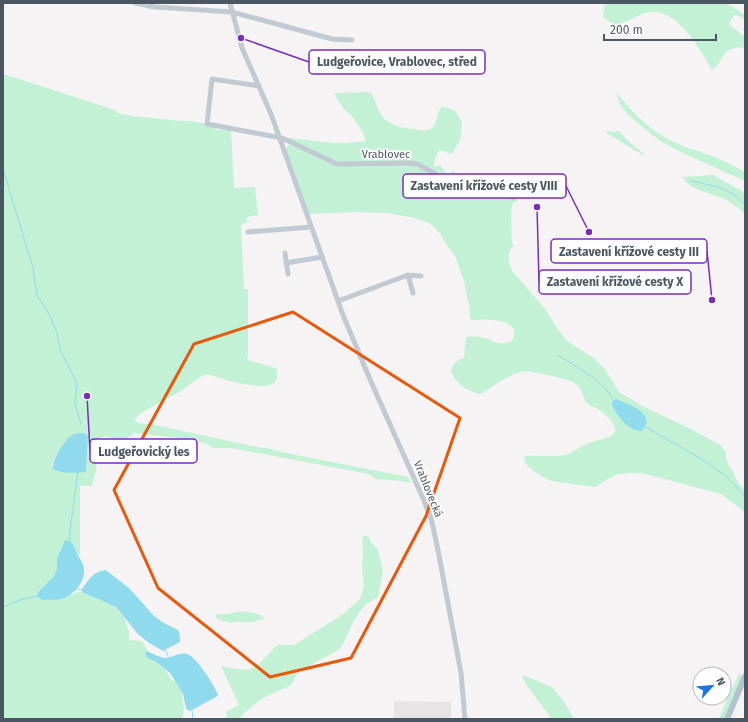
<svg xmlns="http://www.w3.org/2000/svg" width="748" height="722" font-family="'Fira Sans',sans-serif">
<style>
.education{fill:#e6e4e5}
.green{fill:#c3f1d5;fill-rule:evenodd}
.water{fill:#90daee}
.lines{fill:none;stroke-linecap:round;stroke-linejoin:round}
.stream{stroke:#90daee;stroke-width:1}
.minor{stroke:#c1cad2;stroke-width:5}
.major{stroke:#b3c2d1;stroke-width:6}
.marked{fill:none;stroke:#e8590c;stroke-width:3;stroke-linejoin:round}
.labels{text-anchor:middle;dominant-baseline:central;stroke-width:3.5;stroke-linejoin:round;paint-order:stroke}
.street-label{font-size:11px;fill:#4a5661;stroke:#fff}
.leader{fill:none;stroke:#7b2cbf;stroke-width:1.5}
.callout-dot{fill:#7b2cbf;stroke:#fff;stroke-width:1.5}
.callout{fill:#fff;stroke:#7b2cbf;stroke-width:1.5}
.callout-label{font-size:12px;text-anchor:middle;font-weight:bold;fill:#4a5661}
</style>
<rect width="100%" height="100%" fill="#f5f3f3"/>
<!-- education -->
<path class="education" d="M394 701 451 702V719H394Z"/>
<!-- green -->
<path class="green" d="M605 3H727L745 15V20L739 16 734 15 729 24 745 37V49L738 47 729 50 724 54 719 63 712 70C700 49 677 8 649 12 638 14 628 22 617 25L611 23 603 17Z
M3 74 115 110 118 113 132 116 180 121H192L207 124 217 130H231L234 188 255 187 258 215 247 217V222L241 225 244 289H248V355L247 360 276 368C287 402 222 378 210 375H204L200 377 181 391 144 411 134 419 138 423 155 425 262 448H267L286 453 408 477 411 483C404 482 398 480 391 480 380 479 379 482 369 474L231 448H212L208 444 188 439 134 433C127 438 124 442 115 439 112 439 109 437 106 436 91 435 98 463 96 471 94 476 93 481 92 486H80V556C75 552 75 545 70 541L57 559V569L54 576 39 591 53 599H58L63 598 78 592H84L114 606 124 617 129 632V640L142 641 153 660 164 668 172 680 177 682 182 692V697L184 708 182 719H3ZM86 434 88 437 86 471 85 472H65L56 471 52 465 56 456 63 444Z
M365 92 371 93C376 100 377 110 382 116 385 120 392 124 397 126 402 128 423 131 428 130 429 130 432 128 433 127 438 121 436 112 442 107 454 108 456 111 462 122L460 140 452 154 439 150 434 162V166H441L452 182V169C468 187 489 178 508 189 512 191 515 195 517 198V202H513L511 211 512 243 514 246C505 252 509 264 513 272L546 310 557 328 567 341 594 358 604 368 619 392 644 407 689 428 720 445 726 452V458L728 464 732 469 735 477 740 485 745 489V513L740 508 721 494 642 473H627L615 475 603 482 596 487 557 482 548 480 533 471 526 464 524 457 525 456C540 455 560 459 573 452 578 449 583 445 589 443 596 440 609 439 614 433 620 426 602 411 596 408 594 407 590 406 588 404 581 398 586 390 573 382 568 379 535 372 529 371 516 370 500 382 490 388 487 390 483 393 480 394 470 394 447 377 452 367 454 362 459 360 464 358L466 337C473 335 482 337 489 339 492 341 494 342 498 343 503 344 506 343 511 342 512 340 513 338 514 336 518 317 483 320 473 320L470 319V312L464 281 455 256 446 244 441 235 434 227 429 223 415 218 387 213 355 212 309 214 286 149 291 142 282 137 333 143H348L366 141 362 131 351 115 343 108 334 93Z
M616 92C630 109 646 127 666 138 682 147 700 151 717 158 727 162 736 167 745 172V181L681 152 660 141 634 120 623 109 619 102Z
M608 131 614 132 619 131 628 141 642 152 643 155C630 148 618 139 606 133Z
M713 175 745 193V215C740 208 732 203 725 199 714 194 686 189 683 177Z
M366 535 370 538V541L378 550 383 572 378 597 365 605 359 613 352 624 344 643 340 648 332 654 302 669 296 675 292 684C287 688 281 689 275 692 262 698 248 708 239 719H227L226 712 239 705 221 666 237 669 248 670 257 666 277 645C284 644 289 646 296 644L343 614 360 599 364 585 362 568 363 554 362 539 364 536Z
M237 612C246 611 259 612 265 619 261 619 255 622 251 622 244 623 237 620 230 623L218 619 215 616 217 614H228Z
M740 672 741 678 724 719H719L728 697Z
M523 675 552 687 565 703 574 719H552L527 686 522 677Z"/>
<!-- water -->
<path class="water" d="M616 399C627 404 645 409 647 422L642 431C637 431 630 428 627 425 622 421 613 410 612 404L613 401Z
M80 433 86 434 88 437 86 471 85 472C75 473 61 474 53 469 52 460 65 438 74 434 75 434 79 433 80 433Z
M65 540 70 541C75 545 76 552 79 557 81 561 84 565 84 569 85 581 75 594 64 598 57 601 49 599 42 600L37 596 39 591 54 576 57 569V559Z
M106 570 130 589 154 616 164 623 178 630 180 635V642L163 651 149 643 137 633 116 607 82 592V589C89 579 94 571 106 570Z
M146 651C153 653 159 658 166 658 174 657 179 652 187 654 196 656 215 686 218 695L216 697 192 710 189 711 186 708 183 694 170 673 156 662 147 657 145 653Z"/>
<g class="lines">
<!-- stream -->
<path class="stream" d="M3 169 33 268 37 295 50 316 57 333 60 350 77 383 75 403 81 424
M691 181C710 185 732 188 745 205
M558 355C575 366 606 382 613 401
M646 427C671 443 699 455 723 474 731 480 738 489 745 496
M70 541V531L78 472
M76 589 83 590
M3 607 20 600 38 596
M165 649 169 659
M192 710 193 719"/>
<!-- minor -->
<path class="minor" d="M135 3 155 7 232 12 332 39 352 40
M230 3 242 48 271 114 343 315 372 384 422 496 431 518 438 550 461 673 465 719
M259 86 212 79 207 124 282 138 337 164 411 163 417 164 434 173 447 183 453 184 472 183 498 186 505 189 513 198
M248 232 311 227
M285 253 288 274
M286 263 322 257
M408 275 413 293
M338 301 408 275 421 276"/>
<!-- major -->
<path class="major" d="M727 719 745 676"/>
</g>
<!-- marked area -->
<path class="marked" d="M293 312 460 418 426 516 351 658 270 677 158 588 114 490 194 344Z"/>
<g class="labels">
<!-- street labels -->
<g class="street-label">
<text x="386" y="154">Vrablovec</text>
<text transform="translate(428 489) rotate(68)">Vrablovecká</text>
</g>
</g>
<!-- callouts -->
<path class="leader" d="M241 38L309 62M589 232L566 186M712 300L707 251M537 207L539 282M87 396L90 451"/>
<g class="callout-dot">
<circle cx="241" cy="38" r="4"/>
<circle cx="589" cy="232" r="4"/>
<circle cx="712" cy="300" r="4"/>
<circle cx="537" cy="207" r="4"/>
<circle cx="87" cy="396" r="4"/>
</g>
<g class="callout">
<rect x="309" y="50" width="176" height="24" rx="4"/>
<rect x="403" y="174" width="163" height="24" rx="4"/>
<rect x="551" y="239" width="156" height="24" rx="4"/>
<rect x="539" y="270" width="152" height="24" rx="4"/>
<rect x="90" y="439" width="107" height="24" rx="4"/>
</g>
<g class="callout-label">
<text x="397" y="66">Ludgeřovice, Vrablovec, střed</text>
<text x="484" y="190">Zastavení křížové cesty VIII</text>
<text x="629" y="256">Zastavení křížové cesty III</text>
<text x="615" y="286">Zastavení křížové cesty X</text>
<text x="144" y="456">Ludgeřovický les</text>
</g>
<!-- border -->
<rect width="748" height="722" fill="none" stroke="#4a5661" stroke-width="8"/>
<!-- north arrow -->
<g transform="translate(712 686) rotate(63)"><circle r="19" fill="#ffffff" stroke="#b7bbc0"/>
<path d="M0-3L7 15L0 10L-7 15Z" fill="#1a73e8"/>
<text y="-6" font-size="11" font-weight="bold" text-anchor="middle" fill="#4a5661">N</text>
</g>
<!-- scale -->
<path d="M604 34v6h112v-6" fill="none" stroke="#4a5661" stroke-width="2"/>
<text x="610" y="34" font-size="12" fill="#4a5661" stroke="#ffffff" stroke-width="3" paint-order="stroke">200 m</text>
</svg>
